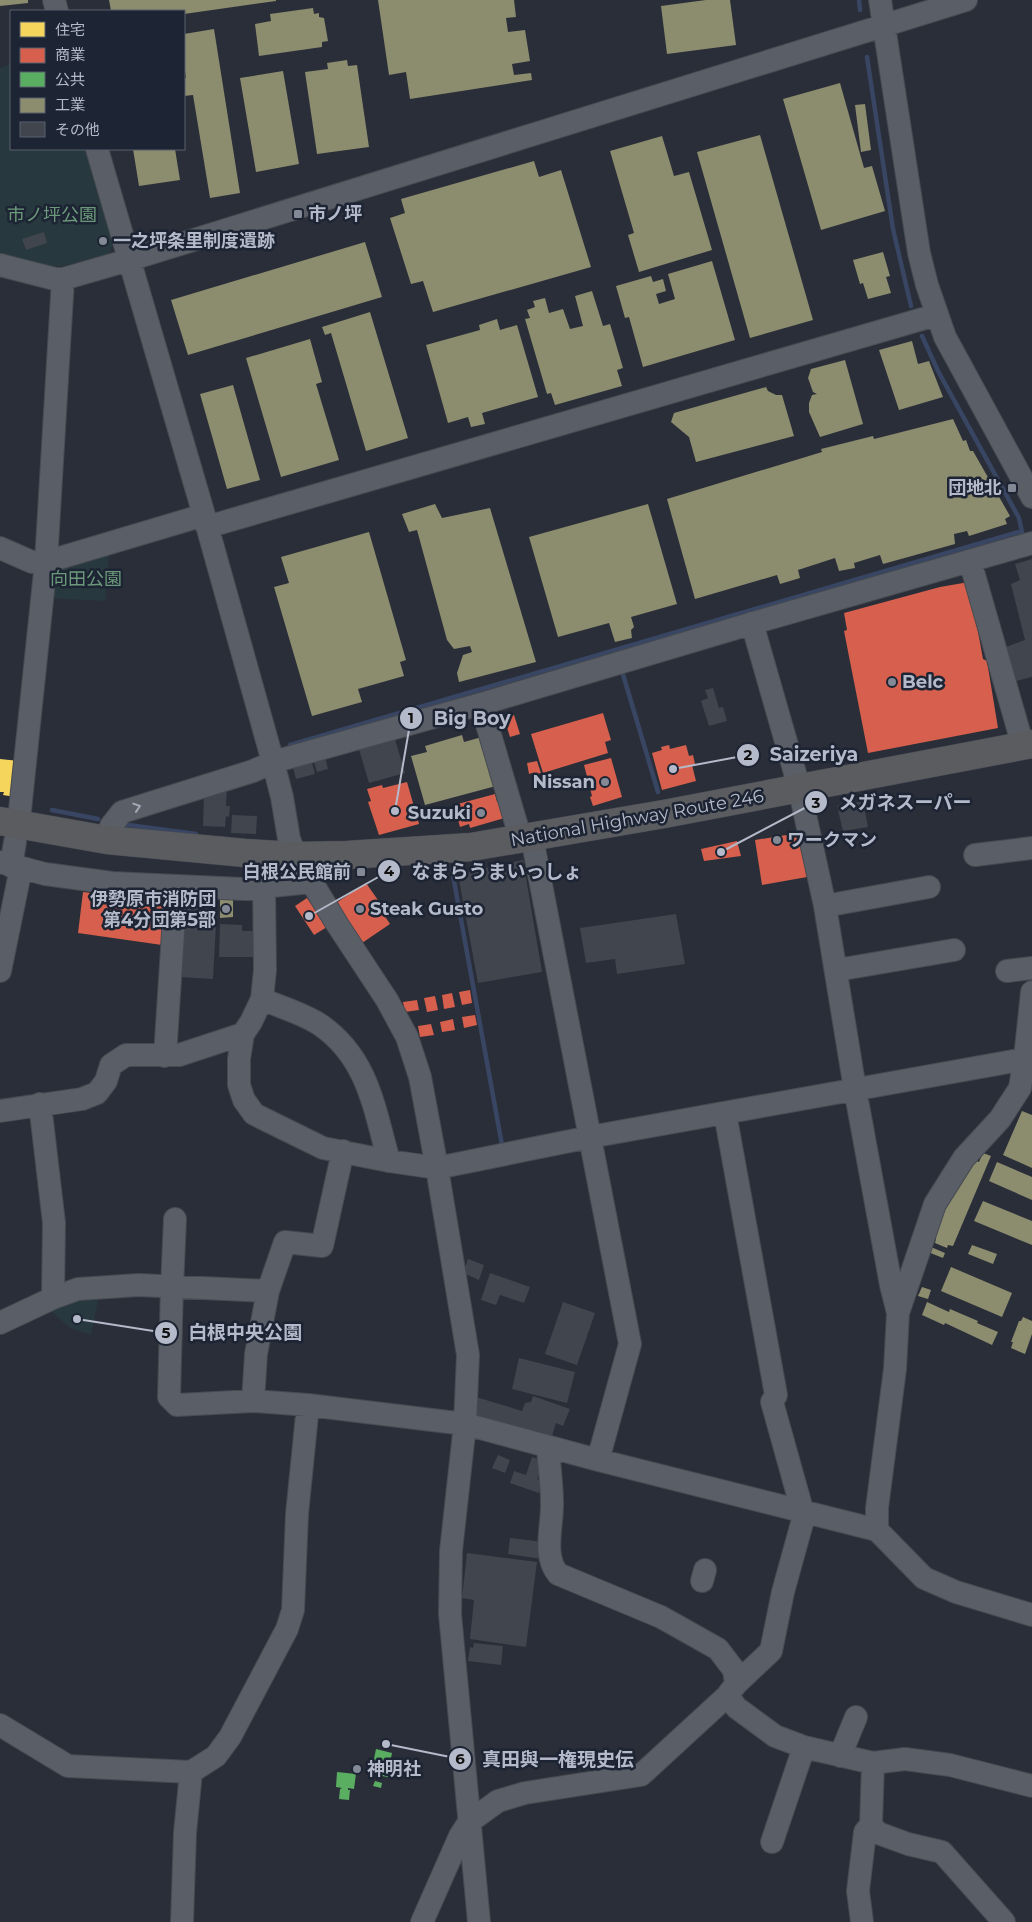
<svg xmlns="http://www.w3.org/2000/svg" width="1032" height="1922" font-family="Montserrat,'Noto Sans JP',sans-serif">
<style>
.green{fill:#27383e}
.homes{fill:#f6d55c}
.shops{fill:#d6604d}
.public{fill:#5aae61}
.industry{fill:#8c8c6e}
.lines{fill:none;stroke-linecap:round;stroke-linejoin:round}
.stream{stroke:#394663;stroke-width:4.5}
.building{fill:#41454e}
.minor-casing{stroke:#464a51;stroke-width:24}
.highway-casing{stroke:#474a53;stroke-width:29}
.minor{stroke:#5a5e66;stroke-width:22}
.highway{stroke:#5a5c60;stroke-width:28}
.oneway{stroke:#a2a8b5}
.poi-dot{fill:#848996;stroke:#1d2433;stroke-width:2}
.labels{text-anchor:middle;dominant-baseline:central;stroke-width:5;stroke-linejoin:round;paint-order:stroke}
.poi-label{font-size:18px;font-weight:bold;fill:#b4bac9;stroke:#1d2433;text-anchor:start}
.park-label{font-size:18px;fill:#6c997b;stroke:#1d2433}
.street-label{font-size:18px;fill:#b4bac9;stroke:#1d2433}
.leader{fill:none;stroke:#b4bac9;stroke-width:2}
.callout-dot{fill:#b4bac9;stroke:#1d2433;stroke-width:2}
.mark-label{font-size:15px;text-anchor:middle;font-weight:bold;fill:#111}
.callout-label{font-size:19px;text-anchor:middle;font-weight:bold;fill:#b4bac9;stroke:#1d2433;stroke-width:5;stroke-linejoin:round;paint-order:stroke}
</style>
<rect width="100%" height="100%" fill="#2a2e38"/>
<!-- green -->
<path class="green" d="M11 64V149H87L114 243 109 254 58 267 27 266 0 259V68Z
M109 552 105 601 47 598 58 565Z
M99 1295 91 1335 70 1328 51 1311 81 1297Z"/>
<!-- homes -->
<path class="homes" d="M0 759 19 761 15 797 3 795 4 792H0Z"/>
<!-- shops -->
<path class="shops" d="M969 582 983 659 987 661 998 728 868 753 844 631 847 630 844 613 940 587Z
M603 713 611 740 605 742 608 753 543 773 531 734Z
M514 715 520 734 510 737 504 718Z
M669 745 670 749 686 745 689 756 693 755 695 764 692 765 696 781 662 790 652 753 662 750 661 747Z
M611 758 622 797 593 806 590 797 592 796 584 765Z
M537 761 541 773 533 775 532 773 529 774 527 763Z
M407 782 419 824 379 835 368 802 371 801 367 789 382 785 383 788Z
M495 794 497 802 503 801 508 817 470 828 469 824 460 827 454 805Z
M799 833 807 877 762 885 755 840Z
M737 841 741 856 704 861 701 849Z
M366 883 385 910 382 912 390 924 362 943 336 903Z
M83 892 167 902 162 945 78 933Z
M307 898 327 927 314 935 295 906Z
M470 990 472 1003 462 1005 459 992Z
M452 993 455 1007 444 1009 442 995Z
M435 996 438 1010 427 1012 424 998Z
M417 1000 419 1010 405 1012 403 1002Z
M475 1015 477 1025 464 1028 462 1017Z
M453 1019 455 1030 442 1032 440 1022Z
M431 1024 434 1035 420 1037 418 1026Z"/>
<!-- public -->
<path class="public" d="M376 1749 392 1753 390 1763 396 1764 393 1778 371 1774Z
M337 1772 356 1774 354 1789 348 1788V1790H350L349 1800 339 1799 340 1789 342 1788 336 1787Z
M375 1781 382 1783 381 1788 373 1786Z"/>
<!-- industry -->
<path class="industry" d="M0 0H28V3L0 6Z
M109 0H276V1L184 14V11H111Z
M378 0H514L516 17 506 18 508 32 525 30 530 61 512 64 514 75 531 73 532 80 410 99 406 72 389 75Z
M706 0H730L736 45 667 54 661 6Z
M313 8 314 14 319 13V17L324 18 328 41 322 42V47L259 56 255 24 271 21 270 14Z
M214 29 240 193 210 198 193 95 184 96V78H186L184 63V34Z
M347 60 348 66 357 65 369 147 317 154 305 72 328 69 327 63Z
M283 71 299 164 256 172 240 78Z
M840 83 864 168 872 166 885 211 821 230 783 99Z
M865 104 871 150 861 152 855 105Z
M760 135 813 320 750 338 697 152Z
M662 136 674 176 689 172 712 250 639 272 628 235 634 233 610 151Z
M133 149H175L180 180 139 186Z
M534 161 539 177 561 170 591 267 433 312 423 281 411 284 390 218 405 213 401 199Z
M365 242 382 297 188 355 171 300Z
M883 252 890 276 886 277 891 293 868 299 863 283 860 284 853 260Z
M712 261 735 340 643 367 629 317 625 318 616 286 651 276 653 282 663 279 666 291 656 294 659 304 675 299 668 274Z
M592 291 603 326 610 324 623 368 617 370 622 386 555 405 551 393 547 394 525 319 530 318 527 310 535 307 533 301 545 298 549 313 563 309 570 329 583 326 575 296Z
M370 312 408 438 366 451 331 333 325 335 322 327Z
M497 319 500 330 517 325 538 397 482 413 485 424 471 427 468 417 448 423 426 345 480 330 479 325Z
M310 339 322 382 316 384 339 460 281 477 246 358Z
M912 341 918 364 929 361 943 397 899 410 879 350Z
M845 360 863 424 820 437 809 412V403L812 395 817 394 813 392 808 378 811 369Z
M233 385 260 480 227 489 200 394Z
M766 387 768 391 776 395H782L794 436 696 462 689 437 671 422 674 413Z
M953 419 963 441 966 440 970 451H973L1010 516 1005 519 1007 524 969 536 967 531 954 534 955 544 883 564 880 555 854 563 855 568 839 571 835 558 798 570 800 578 780 584 777 575 695 599 667 499 822 452 821 449 873 436 874 439Z
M435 504 442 518 490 508 536 662 459 682 457 673 463 655 472 652 470 646 454 649 447 640 417 530 409 532 402 514Z
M648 504 677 604 631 617 634 627 631 630 632 638 615 642 609 623 558 637 529 537Z
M369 532 406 660 400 662 404 676 358 689 362 702 312 716 274 587 289 583 281 557Z
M462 735 464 742 482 737 496 786 425 805 411 756 427 752 425 746Z
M220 900H233V917L220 918Z
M1022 1111 1032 1115V1168L1003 1155Z
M983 1153 991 1156 953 1246 948 1245 947 1248 935 1243 936 1239 929 1236 939 1213 974 1160 979 1162Z
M997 1162 1032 1177V1200L989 1181Z
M983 1201 1032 1221V1245L974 1221Z
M972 1245 997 1254 993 1264 968 1254Z
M931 1247 945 1253 943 1258 928 1252Z
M951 1267 1012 1293 1002 1317 941 1291Z
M922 1287 931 1290 928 1299 918 1296Z
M927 1302 949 1312 950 1309 978 1321 977 1323 998 1332 992 1345 945 1323 944 1325 922 1315Z
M1023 1317 1032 1321V1334L1025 1354 1011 1348 1013 1342H1011L1019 1321H1021Z"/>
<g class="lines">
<!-- stream -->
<path class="stream" d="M859 0 860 10
M867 57 893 229 911 306
M922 336 938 371 1019 518 1022 532
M622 671 658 792
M290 745 1022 531
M52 810 98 819
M121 824 196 834
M452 870 502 1145"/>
</g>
<!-- building -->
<path class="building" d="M44 232 47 243 26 250 22 239Z
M1032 559V677L1016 681 1006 647 1025 640 1011 584 1020 580 1015 564Z
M713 688 719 708 723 707 727 721 709 726 701 701 708 698 705 690Z
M394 736 405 773 369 783 358 746Z
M325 756 328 769 317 772 313 759Z
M311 759 315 774 296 779 292 764Z
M227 789 226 806H230L229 817 226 816 225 827 203 826 204 793Z
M863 801 868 827 843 831 837 806Z
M232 815 257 816 256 834 231 833Z
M523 860 542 972 478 983 458 874Z
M195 899 201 900 206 906H217L213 979 179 977 183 904H189Z
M676 914 685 964 617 974 615 959 586 963 580 928Z
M220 924 242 925V931H256V957H219Z
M468 1259 484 1265 479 1280 463 1273Z
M490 1273 530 1287 524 1303 500 1295 496 1305 481 1300Z
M563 1302 595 1313 577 1365 545 1354Z
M519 1358 575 1372 567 1403 512 1389Z
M533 1396 570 1409 563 1426 556 1423 550 1442 475 1419 476 1397 522 1411 525 1403 531 1402Z
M498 1455 510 1460 505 1473 492 1468Z
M532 1457 544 1461 537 1479 543 1481 539 1493 510 1483 514 1471 526 1475Z
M510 1538 544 1542 542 1559 508 1554Z
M467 1553 537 1562 526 1647 470 1639 474 1600 462 1598Z
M474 1643 503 1646 501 1665 468 1661 470 1647 473 1648Z"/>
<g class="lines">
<defs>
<path id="minor" d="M54 0 57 11
M880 0 919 253 927 285 945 337 1032 497
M97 149 204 515 273 762 282 797 289 839 296 856 337 924 387 1000 407 1037 420 1077 437 1168 468 1355 465 1424 451 1551 450 1614 479 1922
M0 265 55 279H63
M207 527 936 315
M0 548 32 562H46L204 515
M970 561 1023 746
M752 623 799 787 825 906 855 1089 891 1285 898 1313
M481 704 521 840
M20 810 46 562 63 279 129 260 966 0
M532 838 630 1344 598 1460
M107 840 111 826 122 812 253 771 273 762 481 704 750 624 1032 543
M975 855 1032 848
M0 862 45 874 112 883 243 889 311 882
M11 866 15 842
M264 888 265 970 262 999 251 1022 243 1034 239 1059V1085L244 1100 254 1114 323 1148 389 1161 437 1168 590 1137 1025 1059 1032 1060
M825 906 929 887
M837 970 954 950
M0 971 21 868
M1007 971 1032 968
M262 999C280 1007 302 1013 319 1024 368 1057 374 1108 389 1161
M165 1056 176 887
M40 1104 54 1223 53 1298
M0 1111 82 1099 97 1093 106 1081 111 1065 126 1055H179L243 1034
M175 1219 172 1287 169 1397 177 1405 253 1401 308 1405 465 1424 598 1460 877 1530 924 1578 956 1592 1032 1615
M0 1323 53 1298 78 1289 139 1285 268 1291
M253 1401 256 1354 268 1291 285 1242 322 1246 343 1151
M548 1447C549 1465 552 1484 552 1502 553 1525 542 1555 558 1574L661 1617 718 1649 734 1670 736 1684
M877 1530V1508L895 1369 898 1313 935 1204 964 1158 1000 1119 1020 1088 1026 1049 1032 992
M702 1581 705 1570
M727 1696 737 1708 775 1736 804 1747 873 1763 905 1759 950 1765 1032 1786
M0 1725 68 1766 191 1772 216 1756 230 1737 287 1629 293 1610 297 1514 308 1405
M840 1756 856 1717
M873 1763 871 1825 878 1833 908 1844 942 1852 1004 1922
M772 1842 804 1747
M182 1922 185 1833 191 1772
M422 1922 460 1836 469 1822 498 1801 525 1793 641 1775 727 1696 736 1684 771 1651 783 1592 802 1523 803 1513 772 1402 776 1395 725 1113
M862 1922 858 1891 865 1832 871 1825"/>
<path id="highway" d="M0 821 107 840 245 853 296 856 347 855 471 847 664 814 1032 744"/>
</defs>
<!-- minor casing -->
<use href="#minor" class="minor-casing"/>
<!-- highway casing -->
<use href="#highway" class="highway-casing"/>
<!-- minor -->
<use href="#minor" class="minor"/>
<!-- highway -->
<use href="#highway" class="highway"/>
</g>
<!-- one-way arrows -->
<defs><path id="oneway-chevron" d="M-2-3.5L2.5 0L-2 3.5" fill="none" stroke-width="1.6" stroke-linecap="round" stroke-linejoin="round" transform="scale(1.25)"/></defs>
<use class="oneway" href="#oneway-chevron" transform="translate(137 807) rotate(-18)"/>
<!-- markers -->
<g class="poi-dot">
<rect x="293" y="209" width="10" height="10" rx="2.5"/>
<circle cx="103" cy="241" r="5"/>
<rect x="1007" y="483" width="10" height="10" rx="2.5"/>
<circle cx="892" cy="682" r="5"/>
<circle cx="605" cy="782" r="5"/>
<circle cx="481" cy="813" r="5"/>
<circle cx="777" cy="840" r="5"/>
<rect x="356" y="867" width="10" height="10" rx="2.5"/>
<circle cx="226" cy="909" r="5"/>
<circle cx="360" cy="909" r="5"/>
<circle cx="357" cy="1769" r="5"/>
</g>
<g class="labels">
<!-- poi labels -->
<g class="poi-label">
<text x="308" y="214">市ノ坪</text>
<text x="113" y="241">一之坪条里制度遺跡</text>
<text x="1002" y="488" text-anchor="end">団地北</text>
<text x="902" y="682">Belc</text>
<text x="595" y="782" text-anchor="end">Nissan</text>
<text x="471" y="813" text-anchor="end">Suzuki</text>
<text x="787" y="840">ワークマン</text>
<text x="351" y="872" text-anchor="end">白根公民館前</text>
<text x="216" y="899" text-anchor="end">伊勢原市消防団<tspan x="216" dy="21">第4分団第5部</tspan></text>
<text x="370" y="909">Steak Gusto</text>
<text x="367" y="1769">神明社</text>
</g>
<!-- park labels -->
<g class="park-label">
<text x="52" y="215">市ノ坪公園</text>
<text x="86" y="579">向田公園</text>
</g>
<!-- street labels -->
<g class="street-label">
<text transform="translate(637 818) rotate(-10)">National Highway Route 246</text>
</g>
</g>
<!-- callouts -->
<path class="leader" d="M395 811L411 718M673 769L748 755M721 852L816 802M309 916L389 871M77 1319L166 1333M386 1744L460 1759"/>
<g class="callout-dot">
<circle cx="395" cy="811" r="5"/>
<circle cx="673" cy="769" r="5"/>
<circle cx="721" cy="852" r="5"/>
<circle cx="309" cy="916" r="5"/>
<circle cx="77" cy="1319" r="5"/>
<circle cx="386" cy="1744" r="5"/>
<circle cx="411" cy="718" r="12"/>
<circle cx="748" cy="755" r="12"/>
<circle cx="816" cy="802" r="12"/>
<circle cx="389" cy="871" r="12"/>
<circle cx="166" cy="1333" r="12"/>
<circle cx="460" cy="1759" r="12"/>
</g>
<g class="mark-label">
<text x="411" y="723">1</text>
<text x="748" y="760">2</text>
<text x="816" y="808">3</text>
<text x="389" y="876">4</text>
<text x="166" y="1338">5</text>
<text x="460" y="1764">6</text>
</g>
<g class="callout-label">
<text x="472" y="725">Big Boy</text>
<text x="814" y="761">Saizeriya</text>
<text x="905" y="809">メガネスーパー</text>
<text x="497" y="878">なまらうまいっしょ</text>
<text x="245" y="1339">白根中央公園</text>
<text x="558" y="1766">真田與一権現史伝</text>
</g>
<!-- legend -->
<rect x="10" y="10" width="175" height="140" fill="#1d2433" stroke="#59606f"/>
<rect x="20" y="22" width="25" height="15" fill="#f6d55c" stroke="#59606f"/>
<text x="55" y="35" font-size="15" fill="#b4bac9">住宅</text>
<rect x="20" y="48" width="25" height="15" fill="#d6604d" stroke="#59606f"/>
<text x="55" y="60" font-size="15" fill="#b4bac9">商業</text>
<rect x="20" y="72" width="25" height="15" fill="#5aae61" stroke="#59606f"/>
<text x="55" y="85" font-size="15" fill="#b4bac9">公共</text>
<rect x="20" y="98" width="25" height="15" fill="#8c8c6e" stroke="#59606f"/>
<text x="55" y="110" font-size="15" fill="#b4bac9">工業</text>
<rect x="20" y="122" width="25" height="15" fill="#41454e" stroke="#59606f"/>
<text x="55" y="135" font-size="15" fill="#b4bac9">その他</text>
</svg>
